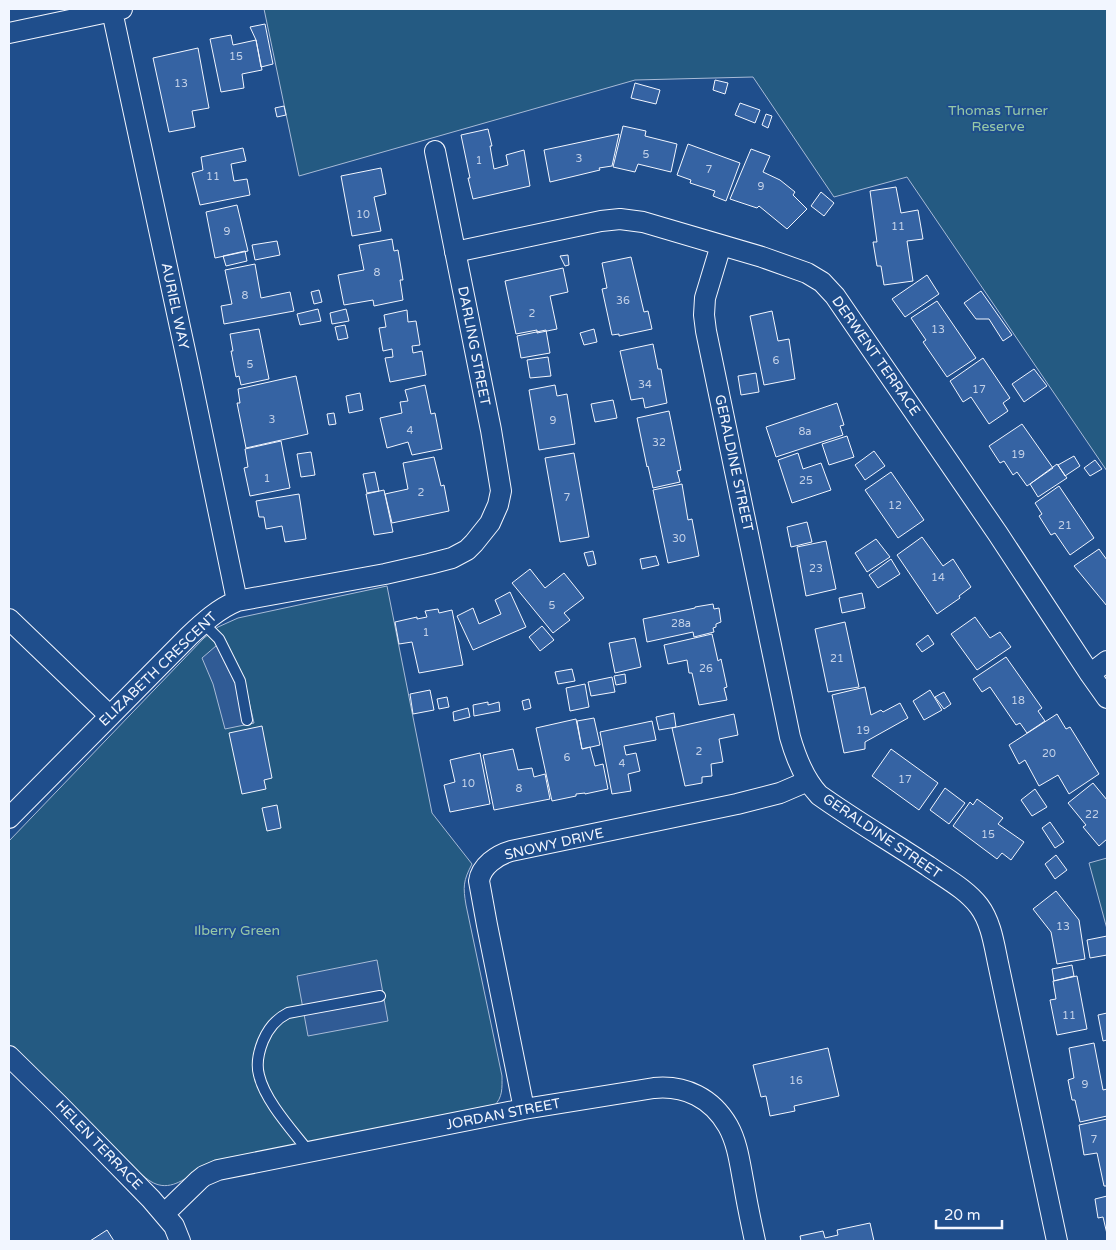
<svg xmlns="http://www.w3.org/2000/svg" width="1116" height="1250" font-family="'Varela Round',sans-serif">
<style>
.green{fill:#245a82;stroke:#a8bbd7}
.parking{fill:#305b95;stroke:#a8bbd7}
.building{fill:#3563a3;stroke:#f2f6ff}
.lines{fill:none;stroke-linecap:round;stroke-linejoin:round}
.lane-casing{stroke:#f2f6ff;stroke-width:12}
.street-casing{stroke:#f2f6ff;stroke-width:22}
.lane{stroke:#1f4e8c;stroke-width:10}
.street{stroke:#1f4e8c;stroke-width:20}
.labels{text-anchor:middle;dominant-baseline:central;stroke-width:4;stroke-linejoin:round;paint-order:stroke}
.number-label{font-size:11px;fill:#c3d1e8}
.park-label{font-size:14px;fill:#97c8a6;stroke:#1f4e8c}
.street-label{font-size:14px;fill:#f2f6ff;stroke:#1f4e8c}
</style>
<rect width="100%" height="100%" fill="#1f4e8c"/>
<!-- green -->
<path class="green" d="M264 9H1107V471L907 177 834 197 753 77 635 80 299 176Z
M387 586 432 813 472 864C463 881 463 887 466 905L502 1076C502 1088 503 1097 494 1106L199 1170C186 1178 172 1190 156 1184 144 1180 120 1154 110 1144 76 1111 43 1078 9 1045V841L204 638 218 627 238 618Z
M1107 858V929L1089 863Z"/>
<!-- parking -->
<path class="parking" d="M224 639 243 676 254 723 225 729 213 684 202 658Z
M377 960 388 1021 308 1036 297 976Z"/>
<!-- building -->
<path class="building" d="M265 24 273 64 261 67 256 40 250 27Z
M231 35 233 45 256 40 262 70 242 74 244 88 221 92 210 39Z
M198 48 209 108 192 111 195 127 169 132 153 58Z
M715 80 728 83 725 94 713 90Z
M635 83 660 90 656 104 631 98Z
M740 103 760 110 755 123 735 115Z
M284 106 286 115 277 117 275 108Z
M766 114 772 116 768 128 762 125Z
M623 126 646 131 645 136 677 144 671 172 638 164 635 172 613 167Z
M488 129 492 146H490L494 169 508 165 506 155 524 150 530 186 473 199 468 178H470L461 135Z
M619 134 612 166 599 168 600 170 550 182 544 150Z
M688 144 740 163 726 201 713 196 715 191 690 183 691 180 677 175Z
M243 148 246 161 231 164 234 181 247 179 250 195 200 205 192 173 203 170 201 157Z
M751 149 770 156 763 172 780 180 795 192 793 195 807 209 787 229 759 206 757 208 730 199Z
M381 168 386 194 374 197 381 231 352 236 341 176Z
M896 187 901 213 918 210 923 239 907 241 913 281 884 285 881 266H877L873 242H877L870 191Z
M821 192 834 203 824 216 811 206Z
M237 205 248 251 215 258 206 212Z
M392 239 394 251 398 250 403 280H400L403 300 374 306 373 300 344 305 338 275 364 270 359 245Z
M277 241 280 255 255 260 252 245Z
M245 251 247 261 226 266 223 256Z
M568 255 569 265 565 266 560 256Z
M631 257 644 312 648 311 652 329 619 336V334L612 335 602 289 607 288 602 263Z
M255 264 261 298 290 292 294 311 224 324 221 306 232 304 225 270Z
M563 268 568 292 550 296 557 329 537 333V330L516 334 505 281Z
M927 275 939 294 905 317 892 299Z
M319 290 322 302 314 304 311 292Z
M981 291 1012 335 1003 341 989 319H976L964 303Z
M937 301 976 358 947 377 923 342 926 340 911 318Z
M318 309 321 321 300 325 297 314Z
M346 309 349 321 332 324 330 313Z
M407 310 408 322 416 321 420 345 412 346 413 353 422 351 426 375 390 382 385 358 393 357 392 349 383 351 379 328 386 327 384 315Z
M772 311 778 341 789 339 795 379 764 385 750 316Z
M345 325 348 338 338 340 335 327Z
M259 329 269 379 241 385 239 376 236 377 231 351H233L230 334Z
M594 329 597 342 584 345 580 333Z
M546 330 550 353 521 358 517 336Z
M653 344 658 369H661L667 403 645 408 643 398 631 400 620 351Z
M548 357 551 376 530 378 527 360Z
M983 358 1010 398 1003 403 1008 411 989 424 971 397 963 402 950 381Z
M1034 369 1047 386 1024 402 1012 384Z
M756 373 759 392 741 395 738 376Z
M296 376 308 434 246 448 237 403H240L238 389Z
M425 385 431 414 435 413 442 449 412 455 408 442 387 448 380 418 402 413 400 402 408 401 405 390Z
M555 385 557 396 567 394 575 444 539 450 529 390Z
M360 393 363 410 349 413 346 396Z
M613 400 617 418 595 422 591 404Z
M837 403 844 425 840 426 843 435 776 457 766 427Z
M669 411 681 470 677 471 680 482 653 488 648 466 647 467 637 418Z
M334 413 336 424 329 425 327 414Z
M1022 424 1053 468 1027 486 1017 472 1013 475 1004 461 1000 463 989 446Z
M847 436 854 457 829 465 822 444Z
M281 441 290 488 250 496 244 468 248 467 245 449Z
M874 451 885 466 865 480 855 465Z
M311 452 315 475 301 477 297 454Z
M574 453 589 537 560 542 545 458Z
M798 453 803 469 821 463 831 490 792 503 778 460Z
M1074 456 1080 466 1065 476 1058 465Z
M434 457 441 486 444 485 449 511 392 523 385 494 408 489 403 463Z
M1095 460 1102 469 1090 476 1084 468Z
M1057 464 1067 478 1038 497 1030 484Z
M375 472 379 491 367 493 363 474Z
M891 472 924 520 898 538 865 490Z
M682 484 688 520 692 519 699 556 668 563 653 490Z
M1059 486 1094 538 1070 555 1055 533 1051 535 1039 516 1042 514 1035 503Z
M384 490 393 532 374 535 366 494Z
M299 494 306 539 285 542 282 526 266 529 264 517H259L256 501Z
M807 522 812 542 791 547 787 527Z
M922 537 943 566 953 559 971 587 959 596 960 598 937 614 897 555Z
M876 539 890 557 867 572 855 553Z
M826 541 836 589 806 596 797 547Z
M1099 549 1107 560V606L1074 566Z
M593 551 596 564 588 566 584 553Z
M656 556 659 565 642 569 640 559Z
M891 559 900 574 878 588 869 575Z
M530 569 545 588 564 573 584 598 564 613 570 620 553 633 512 583Z
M510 592 526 627 473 650 457 616 473 608 479 624 501 614 495 600Z
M862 593 865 608 842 613 839 598Z
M713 604 714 609 719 608 721 622 716 624V627L713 628 714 632 694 637 693 632 647 642 643 619 695 608V607Z
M438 609 439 613 452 610 463 665 419 673 412 642 399 644 395 622 417 617V619L427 617 425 611Z
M975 617 990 638 1000 632 1011 647 977 670 951 634Z
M845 622 859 687 828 692 815 629Z
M542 626 554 640 540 651 529 637Z
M712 634 718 661 721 659 727 687 724 688 727 700 699 705 692 673H689L687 660 668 664 664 645Z
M928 635 934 644 922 652 916 644Z
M635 638 641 667 615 673 609 643Z
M1006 657 1042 708 1038 711 1045 721 1027 733 1020 723 1016 725 990 687 982 692 973 679Z
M572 669 575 681 558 684 555 672Z
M625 674 626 683 616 685 614 676Z
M612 677 615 692 591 696 588 682Z
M585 684 589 707 570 711 566 688Z
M865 687 871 715 881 710 883 712 900 703 908 718 865 742V749L844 753 832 695Z
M430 690 434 710 413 714 410 694Z
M930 690 942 710 924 720 913 701Z
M944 692 951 704 944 709 935 697Z
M447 697 449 707 439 709 437 699Z
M529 699 531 708 524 710 522 701Z
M488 702V705L499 702 500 711 474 716 473 705Z
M468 708 470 717 454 721 453 712Z
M674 713 676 727 659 730 656 717Z
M734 714 738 735 719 739 723 762 711 764 712 776 702 777V783L685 786 672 728Z
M1057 714 1066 729 1070 727 1099 774 1069 794 1058 775 1039 786 1025 760 1019 764 1009 745Z
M594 718 600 745 582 749 577 721Z
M576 719 582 749 590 747 595 766 603 764 608 789 585 794V793L576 794V796L552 801 536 728Z
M652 721 656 740 624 746 626 755 636 753 640 771 628 774 631 791 612 794 600 732Z
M262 726 272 778 264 780 266 789 242 794 229 733Z
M513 749 518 770 532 768 534 777 545 774 550 799 494 810 483 755Z
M891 749 938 783 919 810 872 776Z
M480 753 490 804 450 812 444 785 455 782 450 760Z
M1093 783 1107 800V839L1099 846 1083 827 1086 825 1068 803Z
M945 788 965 803 949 824 930 810Z
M1035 789 1047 807 1032 816 1021 800Z
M977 799 1003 818 998 824 1024 842 1011 860 1002 853 997 859 953 826 970 802 973 805Z
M277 805 281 828 267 831 262 808Z
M1050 822 1064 842 1055 848 1042 828Z
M1056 855 1067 870 1055 879 1045 864Z
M1056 891 1079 920 1085 959 1057 964 1051 932 1033 909Z
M1107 936V955L1090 958 1087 940Z
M1072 965 1074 976 1054 981 1052 969Z
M1077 976 1087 1029 1057 1035 1050 1000 1056 999 1053 981Z
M1107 1013V1040L1103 1041 1098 1015Z
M1094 1043 1103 1090 1107 1089V1116L1080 1122 1075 1100H1072L1068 1080 1074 1078 1069 1048Z
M828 1048 839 1096 794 1106 795 1111 770 1116 766 1096 761 1097 753 1065Z
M1107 1119V1186H1104L1097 1153 1084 1155 1079 1125Z
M1107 1196V1234L1103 1217 1098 1218 1095 1199Z
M870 1223 874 1241H801L800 1236 823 1231 825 1238 838 1235 837 1230Z
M107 1230 114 1241H90Z"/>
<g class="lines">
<defs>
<path id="lane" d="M203 623 219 639 240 681 247 720
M309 1152C293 1131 265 1101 259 1075 256 1064 259 1051 263 1041 268 1029 276 1019 288 1013L380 996"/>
<path id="street" d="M112 11 189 369 237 601
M9 33 122 9
M721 245 705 298 704 315 706 331 790 737C796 758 804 779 819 795 854 820 892 842 928 866 945 878 966 889 979 906 991 922 994 944 998 963L1057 1241
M455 252 601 221 620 219 643 222 762 257 807 273 822 282 835 296 998 534 1090 674 1107 698
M9 619 110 716
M1090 674 1107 661
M9 818 189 636C204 622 218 609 237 601L385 574 429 564 452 558 467 550 474 543 490 523 498 505 501 491 491 430 435 151
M9 1056 58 1104 151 1199 174 1226 180 1241
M524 1109 487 925 479 881C481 866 497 855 511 851L737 804 780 793 808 781
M164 1214 199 1180 204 1176 218 1170 524 1109 654 1088C685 1085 712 1098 728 1126 738 1144 740 1165 744 1185 747 1204 751 1222 755 1241"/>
</defs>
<!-- lane casing -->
<use href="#lane" class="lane-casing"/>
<!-- street casing -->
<use href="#street" class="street-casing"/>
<!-- lane -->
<use href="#lane" class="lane"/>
<!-- street -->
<use href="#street" class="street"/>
</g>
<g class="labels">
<!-- number labels -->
<g class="number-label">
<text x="236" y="56">15</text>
<text x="181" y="83">13</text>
<text x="646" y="154">5</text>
<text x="579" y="158">3</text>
<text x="479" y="160">1</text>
<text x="709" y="169">7</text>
<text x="213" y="176">11</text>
<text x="761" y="186">9</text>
<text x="363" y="214">10</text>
<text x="898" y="226">11</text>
<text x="227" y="231">9</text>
<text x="377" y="272">8</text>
<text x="245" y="295">8</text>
<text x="623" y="300">36</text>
<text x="532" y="313">2</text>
<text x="938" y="329">13</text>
<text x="776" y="360">6</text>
<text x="250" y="364">5</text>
<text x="645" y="384">34</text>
<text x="979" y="389">17</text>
<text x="272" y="419">3</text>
<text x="553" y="420">9</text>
<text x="410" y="430">4</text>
<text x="805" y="431">8a</text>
<text x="659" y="442">32</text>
<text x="1018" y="454">19</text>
<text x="267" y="478">1</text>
<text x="806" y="480">25</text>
<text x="421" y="492">2</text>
<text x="567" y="497">7</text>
<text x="895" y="505">12</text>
<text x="1065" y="525">21</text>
<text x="679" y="538">30</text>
<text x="816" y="568">23</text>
<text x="938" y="577">14</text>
<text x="552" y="605">5</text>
<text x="681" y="623">28a</text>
<text x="426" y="632">1</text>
<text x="837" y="658">21</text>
<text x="706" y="668">26</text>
<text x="1018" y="700">18</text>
<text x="863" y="730">19</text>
<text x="699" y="751">2</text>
<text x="1049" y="753">20</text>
<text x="567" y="757">6</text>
<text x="622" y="763">4</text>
<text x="905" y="779">17</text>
<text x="468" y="783">10</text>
<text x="519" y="788">8</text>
<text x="1092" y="814">22</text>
<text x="988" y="834">15</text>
<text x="1063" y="926">13</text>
<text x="1069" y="1015">11</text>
<text x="796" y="1080">16</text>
<text x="1085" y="1084">9</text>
<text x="1094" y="1139">7</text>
</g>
<!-- park labels -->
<g class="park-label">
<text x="998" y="110">Thomas Turner<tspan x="998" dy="16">Reserve</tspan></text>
<text x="237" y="930">Ilberry Green</text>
</g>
<!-- street labels -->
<g class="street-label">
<text transform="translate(175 306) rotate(78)">AURIEL WAY</text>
<text transform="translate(474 346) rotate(79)">DARLING STREET</text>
<text transform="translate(876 356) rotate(55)">DERWENT TERRACE</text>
<text transform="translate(734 463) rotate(78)">GERALDINE STREET</text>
<text transform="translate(158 669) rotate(-44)">ELIZABETH CRESCENT</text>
<text transform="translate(882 836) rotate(34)">GERALDINE STREET</text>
<text transform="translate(554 844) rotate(-13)">SNOWY DRIVE</text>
<text transform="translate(503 1114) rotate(-11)">JORDAN STREET</text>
<text transform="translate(99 1145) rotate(46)">HELEN TERRACE</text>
</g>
</g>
<!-- border -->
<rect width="1116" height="1250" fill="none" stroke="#f2f6ff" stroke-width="20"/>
<!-- scale -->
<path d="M936 1220v8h66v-8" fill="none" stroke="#f2f6ff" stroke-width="2.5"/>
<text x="944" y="1220" font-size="15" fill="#f2f6ff" stroke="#1f4e8c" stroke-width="4" paint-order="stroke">20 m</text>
</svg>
